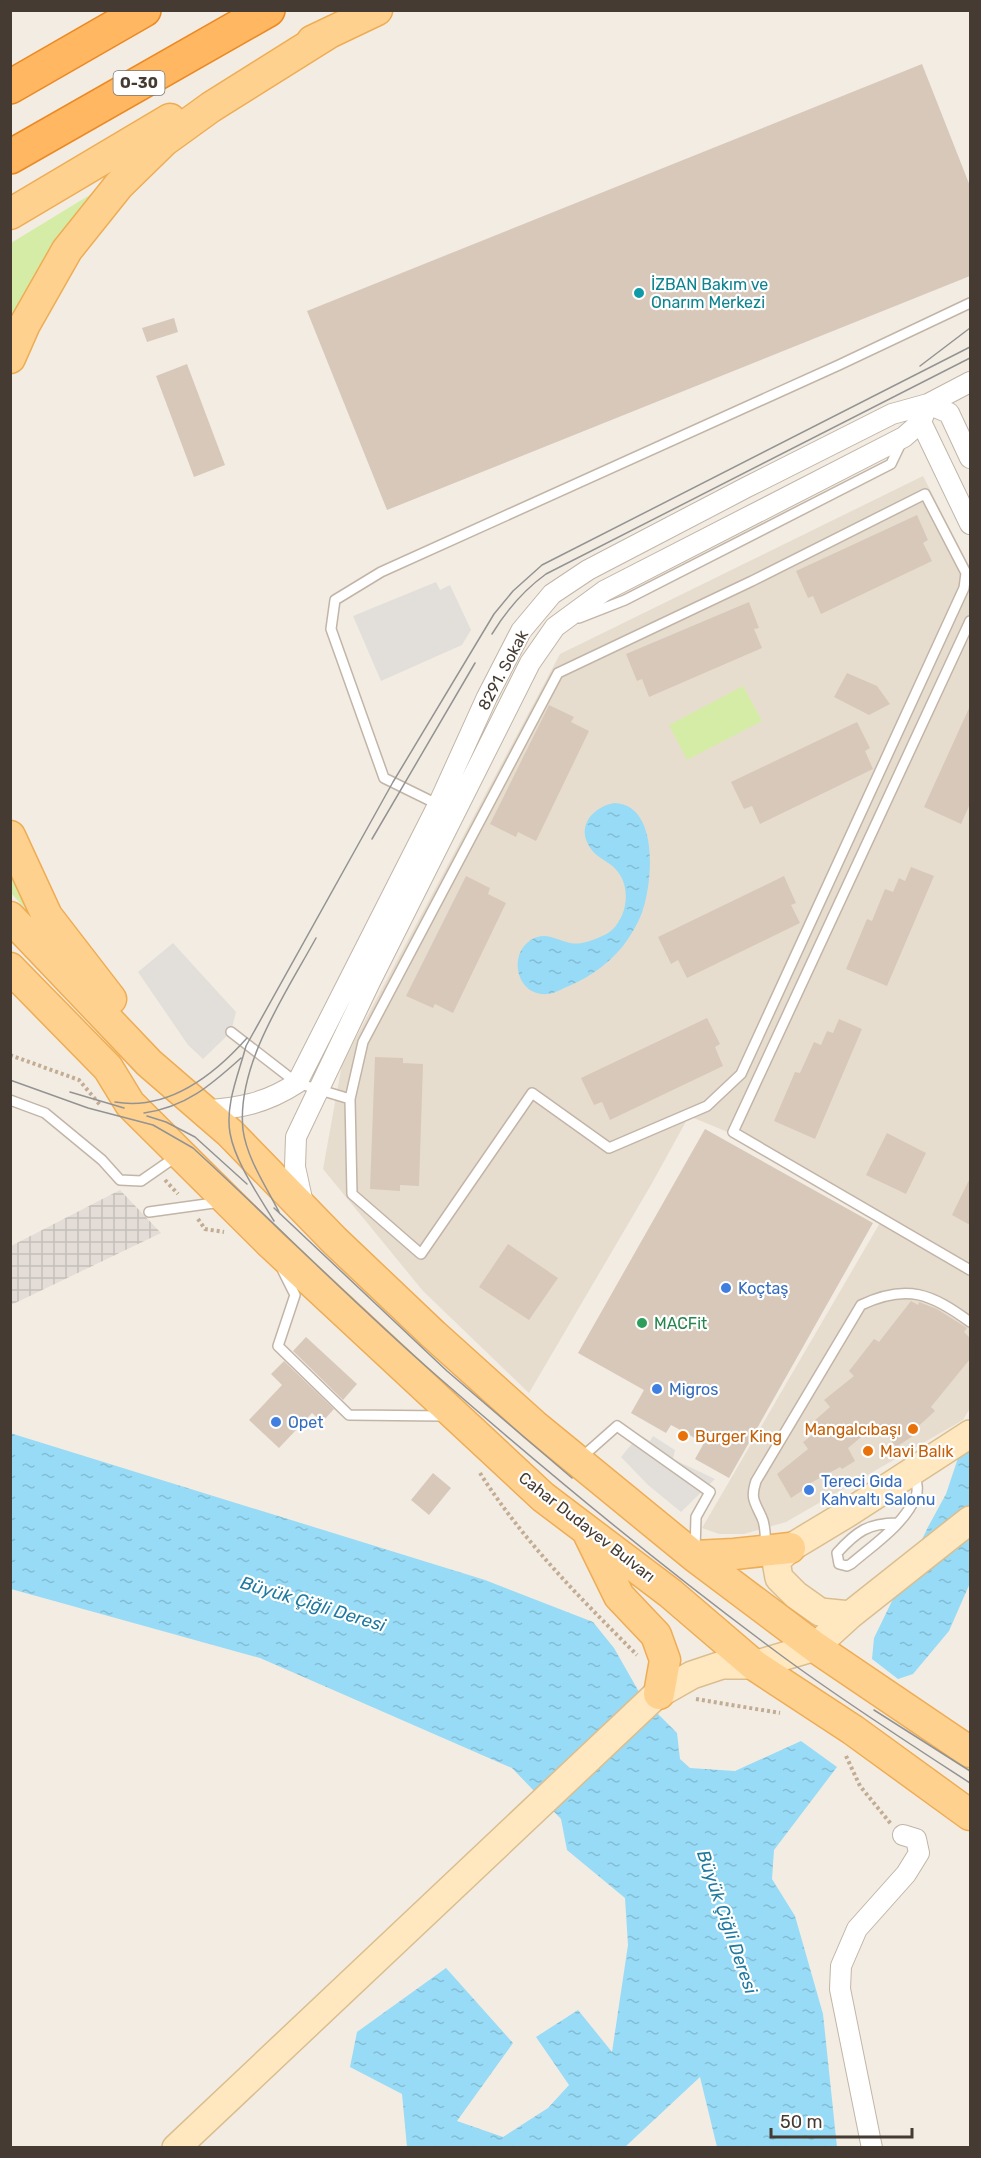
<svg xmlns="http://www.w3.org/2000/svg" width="981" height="2158" font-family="Rubik,sans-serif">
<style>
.residential{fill:#e7ddcf}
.industrial{fill:url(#industrial-grid)}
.grass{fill:#d5eca6}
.parking{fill:#e2dfdb}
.water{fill:url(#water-ripples)}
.building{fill:#d8c8b9}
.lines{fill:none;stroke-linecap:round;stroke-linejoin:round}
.lane-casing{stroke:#c2b5a7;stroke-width:12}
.street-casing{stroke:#c2b5a7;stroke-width:22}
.secondary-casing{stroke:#dabe8f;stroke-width:30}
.primary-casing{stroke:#eead54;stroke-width:33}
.highway-casing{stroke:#eb8923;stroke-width:36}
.path{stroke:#c2ac94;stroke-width:4;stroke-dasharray:3 3;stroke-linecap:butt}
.lane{stroke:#fff;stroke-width:9}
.street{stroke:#fff;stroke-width:20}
.secondary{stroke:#ffe8c0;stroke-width:27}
.primary{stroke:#ffd18f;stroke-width:30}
.highway{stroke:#ffb761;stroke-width:33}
.tram{stroke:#939393;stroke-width:1.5}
.culture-dot{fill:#0f9aa8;stroke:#fff;stroke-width:2}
.shop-dot{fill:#3f7fe0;stroke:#fff;stroke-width:2}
.leisure-dot{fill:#2e9e5b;stroke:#fff;stroke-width:2}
.food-dot{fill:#e8710a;stroke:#fff;stroke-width:2}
.labels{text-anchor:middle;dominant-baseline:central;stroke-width:4.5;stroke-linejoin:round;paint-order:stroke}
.shield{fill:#fff;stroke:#7d7670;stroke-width:1.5}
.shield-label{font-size:15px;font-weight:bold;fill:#453b32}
.culture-label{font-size:16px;fill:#0d838f;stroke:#fff;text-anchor:start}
.street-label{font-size:16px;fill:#453b32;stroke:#fff}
.shop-label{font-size:16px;fill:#366cbe;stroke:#fff;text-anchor:start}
.leisure-label{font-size:16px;fill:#27864d;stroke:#fff;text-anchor:start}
.food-label{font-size:16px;fill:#c56008;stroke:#fff;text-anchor:start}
.water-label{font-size:18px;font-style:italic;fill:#207aa0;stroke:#fff}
</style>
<defs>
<pattern id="industrial-grid" width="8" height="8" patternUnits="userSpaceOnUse" patternTransform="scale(1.5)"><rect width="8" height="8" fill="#e4ddd7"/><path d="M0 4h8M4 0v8" fill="none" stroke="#c5bfb9"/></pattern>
<pattern id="water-ripples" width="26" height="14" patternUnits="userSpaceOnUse" patternTransform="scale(1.5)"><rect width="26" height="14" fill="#97dbf6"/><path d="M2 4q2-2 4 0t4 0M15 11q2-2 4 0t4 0" fill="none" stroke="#84bdd3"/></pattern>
</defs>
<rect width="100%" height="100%" fill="#f3ece2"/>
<!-- residential -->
<path class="residential" d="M923 476 970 568V1408L963 1420 786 1522 744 1534H719L702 1528 881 1221 725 1131 689 1116 651 1185 529 1393 423 1291 323 1169 342 1064 560 654Z"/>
<!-- industrial -->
<path class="industrial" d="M120 1190 161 1233 11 1305V1246Z"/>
<!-- grass -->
<path class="grass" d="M93 193C60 234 32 276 11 323V243Z
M743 686 762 721 687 760 669 725Z
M10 865 32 916 11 893Z"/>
<!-- parking -->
<path class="parking" d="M436 582 440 590 450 585 471 630 462 645 381 681 353 616Z
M173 943 236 1012 231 1032 203 1059 188 1045 138 972Z
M639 1435 650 1441 653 1436 675 1450 673 1459 715 1479 681 1512 648 1485 621 1457Z"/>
<!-- water -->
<path class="water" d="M614 803C660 804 653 885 641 915 638 923 633 931 628 939 614 960 592 976 569 986 563 988 554 994 548 994 517 997 507 955 531 940 545 931 556 940 570 943 581 945 590 941 600 937 604 935 609 933 612 930 627 916 631 889 618 872 611 862 598 859 591 849 575 828 592 807 614 803Z
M10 1433 485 1580 593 1622 614 1648 643 1699 677 1733 680 1759 690 1768 735 1771 801 1741 837 1767 774 1850 772 1879 795 1916 823 2014 837 2147H717L700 2077 625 2147H407L402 2094 350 2067 357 2032 446 1968 513 2043 457 2121 503 2137 548 2108 569 2085 536 2037 578 2010 612 2052 628 1945 625 1898 567 1850 561 1819 512 1768 260 1658 11 1589Z
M970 1438V1583L949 1631 913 1674 898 1679 872 1659 874 1638 928 1527 946 1494 959 1455Z"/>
<!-- building -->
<path class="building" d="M922 64 970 186V276L387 510 307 311Z
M174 318 178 332 147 342 142 328Z
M187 364 225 465 194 477 156 376Z
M917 515 928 540 923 543 932 561 821 614 813 596 808 598 796 571Z
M749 602 759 628 754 629 762 648 649 697 642 679 637 681 626 654Z
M847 673 877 686 890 704 869 715 834 697Z
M549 705 574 717 571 722 589 731 536 841 518 832 516 837 490 824Z
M970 706V804L961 824 924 807Z
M857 722 870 748 865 751 873 769 760 824 752 806 744 809 731 782Z
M911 867 934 876 887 986 846 969 867 919 872 921 885 889 893 892 899 878 905 881Z
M466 876 490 888 488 894 506 903 453 1013 435 1004 433 1008 406 996Z
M784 876 796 903 791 905 800 923 687 978 678 960 671 964 658 937Z
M707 1018 720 1044 715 1047 723 1066 610 1120 602 1102 594 1105 581 1078Z
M839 1019 862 1029 815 1139 774 1121 795 1072 800 1073 814 1042 821 1045 827 1031 833 1033Z
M375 1057 403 1058V1063L423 1064 419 1186 400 1185V1191L370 1189Z
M705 1129 873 1223 729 1478 695 1459 704 1443 671 1425 666 1433 631 1413 644 1390 578 1353Z
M887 1133 926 1153 906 1194 866 1175Z
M970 1178V1225L952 1215Z
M508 1244 558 1278 529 1320 479 1287Z
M911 1301 918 1305 919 1302 937 1309 967 1328 964 1332 970 1338V1359L931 1407 935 1411 911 1433 913 1436 896 1447 878 1423 848 1448 855 1461 842 1469 840 1467 807 1485 808 1487 791 1498 777 1474 808 1449 803 1442 819 1430 813 1422 830 1407 824 1400 854 1376 849 1371 874 1339 879 1342Z
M306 1337 357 1384 343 1400 293 1351Z
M284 1361 334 1409 322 1422 312 1413 279 1448 249 1420 282 1385 271 1374Z
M433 1473 451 1488 429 1515 411 1500Z"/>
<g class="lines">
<defs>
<path id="lane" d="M579 618 625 600 891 464 902 441
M970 621 733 1132 970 1270
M441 806 384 778 331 629 335 600 381 572 839 365 970 303
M231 1032 297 1083 350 1099 352 1194 421 1254 532 1093 609 1148 707 1106 741 1074 964 588 966 573 925 494 752 581 558 673 363 1042 350 1099
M10 1100 45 1113 102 1160 120 1180 141 1181 177 1156
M149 1212 221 1202
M283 1271 295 1295 278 1346 349 1415 443 1416
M582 1457 617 1426 710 1492 696 1517 695 1550
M897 1523C868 1523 856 1532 837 1553L839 1564 847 1566 851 1564C873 1545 905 1524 916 1496 919 1489 916 1480 914 1473
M766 1548C765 1539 766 1526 762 1518 755 1502 750 1499 756 1481L861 1305C907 1283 932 1294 970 1322"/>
<path id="street" d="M928 404 949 413 970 458
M921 422 970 524
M202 1111C239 1108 265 1104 297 1083L438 805 487 697 521 631 552 594 588 570 747 487 892 414 928 404 970 382
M304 1208 295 1167 296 1137 370 982 530 663 555 627 604 591 904 437 921 422 928 404
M872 2148 840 1989 841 1966 857 1929 906 1874 919 1853 916 1839 903 1835"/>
<path id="secondary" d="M850 1615 820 1612 796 1595 779 1578 776 1561 790 1548 848 1513 970 1434
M176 2148 655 1696 692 1675 722 1665H754L815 1647 850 1615 970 1520"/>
<path id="primary" d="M312 41 377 10
M10 214 170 119
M10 358 25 324 67 250 119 185 164 141 211 107 329 33
M10 836 47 916 111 999
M10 917 149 1063 230 1133 334 1240 434 1335 534 1425 694 1556 815 1647 970 1752
M10 968 108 1068 130 1104 271 1244 543 1497 670 1593 754 1665 853 1730 970 1815
M589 1535 619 1596 656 1635 665 1660 659 1694
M694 1556 734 1554 790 1548"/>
<path id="highway" d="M10 87 144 10
M10 157 268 10"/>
</defs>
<!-- lane casing -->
<use href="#lane" class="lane-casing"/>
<!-- street casing -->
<use href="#street" class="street-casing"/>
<!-- secondary casing -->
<use href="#secondary" class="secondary-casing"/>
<!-- primary casing -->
<use href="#primary" class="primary-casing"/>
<!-- highway casing -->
<use href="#highway" class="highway-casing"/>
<!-- path -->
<path class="path" d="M10 1055 79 1080 101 1106
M165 1180 178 1194
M198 1219 205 1229 224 1232
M480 1473C523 1541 581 1599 637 1655
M696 1699 780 1713
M846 1756 860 1786 891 1824"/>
<!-- lane -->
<use href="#lane" class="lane"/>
<!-- street -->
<use href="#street" class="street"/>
<!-- secondary -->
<use href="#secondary" class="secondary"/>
<!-- primary -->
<use href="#primary" class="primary"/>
<!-- highway -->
<use href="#highway" class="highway"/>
<!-- tram -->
<path class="tram" d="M920 366 970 328
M492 634C506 611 524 590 546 574L970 358
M372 839 475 663
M10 1080 88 1108 153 1125 193 1148C275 1223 353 1303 437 1376 548 1473 663 1568 782 1656 843 1701 907 1742 970 1783
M70 1092 124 1108
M115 1102C168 1111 214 1075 247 1038
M144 1113C186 1107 211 1085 241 1058
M147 1116 166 1122 195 1137 247 1184
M274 1208 447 1371 572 1478
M280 1214C267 1188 247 1159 243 1130 236 1065 286 993 316 938
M274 1221C259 1196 235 1162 230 1133 225 1104 239 1073 246 1046L393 782 494 614 513 591 542 565 970 347
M874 1710 970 1771"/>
</g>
<!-- markers -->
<circle class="culture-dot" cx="639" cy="293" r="6"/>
<g class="shop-dot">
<circle cx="726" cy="1288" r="6"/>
<circle cx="657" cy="1389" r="6"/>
<circle cx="276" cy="1422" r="6"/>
<circle cx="809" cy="1490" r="6"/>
</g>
<circle class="leisure-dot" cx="642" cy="1323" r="6"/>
<g class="food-dot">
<circle cx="913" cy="1429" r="6"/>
<circle cx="683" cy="1436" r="6"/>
<circle cx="868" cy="1451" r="6"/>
</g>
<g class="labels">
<!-- shield labels -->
<rect class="shield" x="113.5" y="71" width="51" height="24" rx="4.5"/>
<g class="shield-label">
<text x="139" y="83">O-30</text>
</g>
<!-- culture labels -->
<g class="culture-label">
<text x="651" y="284">İZBAN Bakım ve<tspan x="651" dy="18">Onarım Merkezi</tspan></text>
</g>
<!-- street labels -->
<g class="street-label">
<text transform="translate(503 670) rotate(-62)">8291. Sokak</text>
<text transform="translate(587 1527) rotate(38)">Cahar Dudayev Bulvarı</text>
</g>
<!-- shop labels -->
<g class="shop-label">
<text x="738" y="1288">Koçtaş</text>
<text x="669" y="1389">Migros</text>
<text x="288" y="1422">Opet</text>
<text x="821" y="1481">Tereci Gıda<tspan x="821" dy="18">Kahvaltı Salonu</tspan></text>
</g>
<!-- leisure labels -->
<g class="leisure-label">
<text x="654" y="1323">MACFit</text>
</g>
<!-- food labels -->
<g class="food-label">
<text x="901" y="1429" text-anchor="end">Mangalcıbaşı</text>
<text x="695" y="1436">Burger King</text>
<text x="880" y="1451">Mavi Balık</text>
</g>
<!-- water labels -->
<g class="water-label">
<text transform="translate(313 1604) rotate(17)">Büyük Çiğli Deresi</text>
<text transform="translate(727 1922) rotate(71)">Büyük Çiğli Deresi</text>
</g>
</g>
<!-- border -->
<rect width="981" height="2158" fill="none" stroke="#453b32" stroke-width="24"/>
<!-- scale -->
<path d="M771 2128v9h141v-9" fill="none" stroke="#453b32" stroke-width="3"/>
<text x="780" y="2128" font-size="18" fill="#453b32" stroke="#ffffff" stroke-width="4.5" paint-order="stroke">50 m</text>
</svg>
